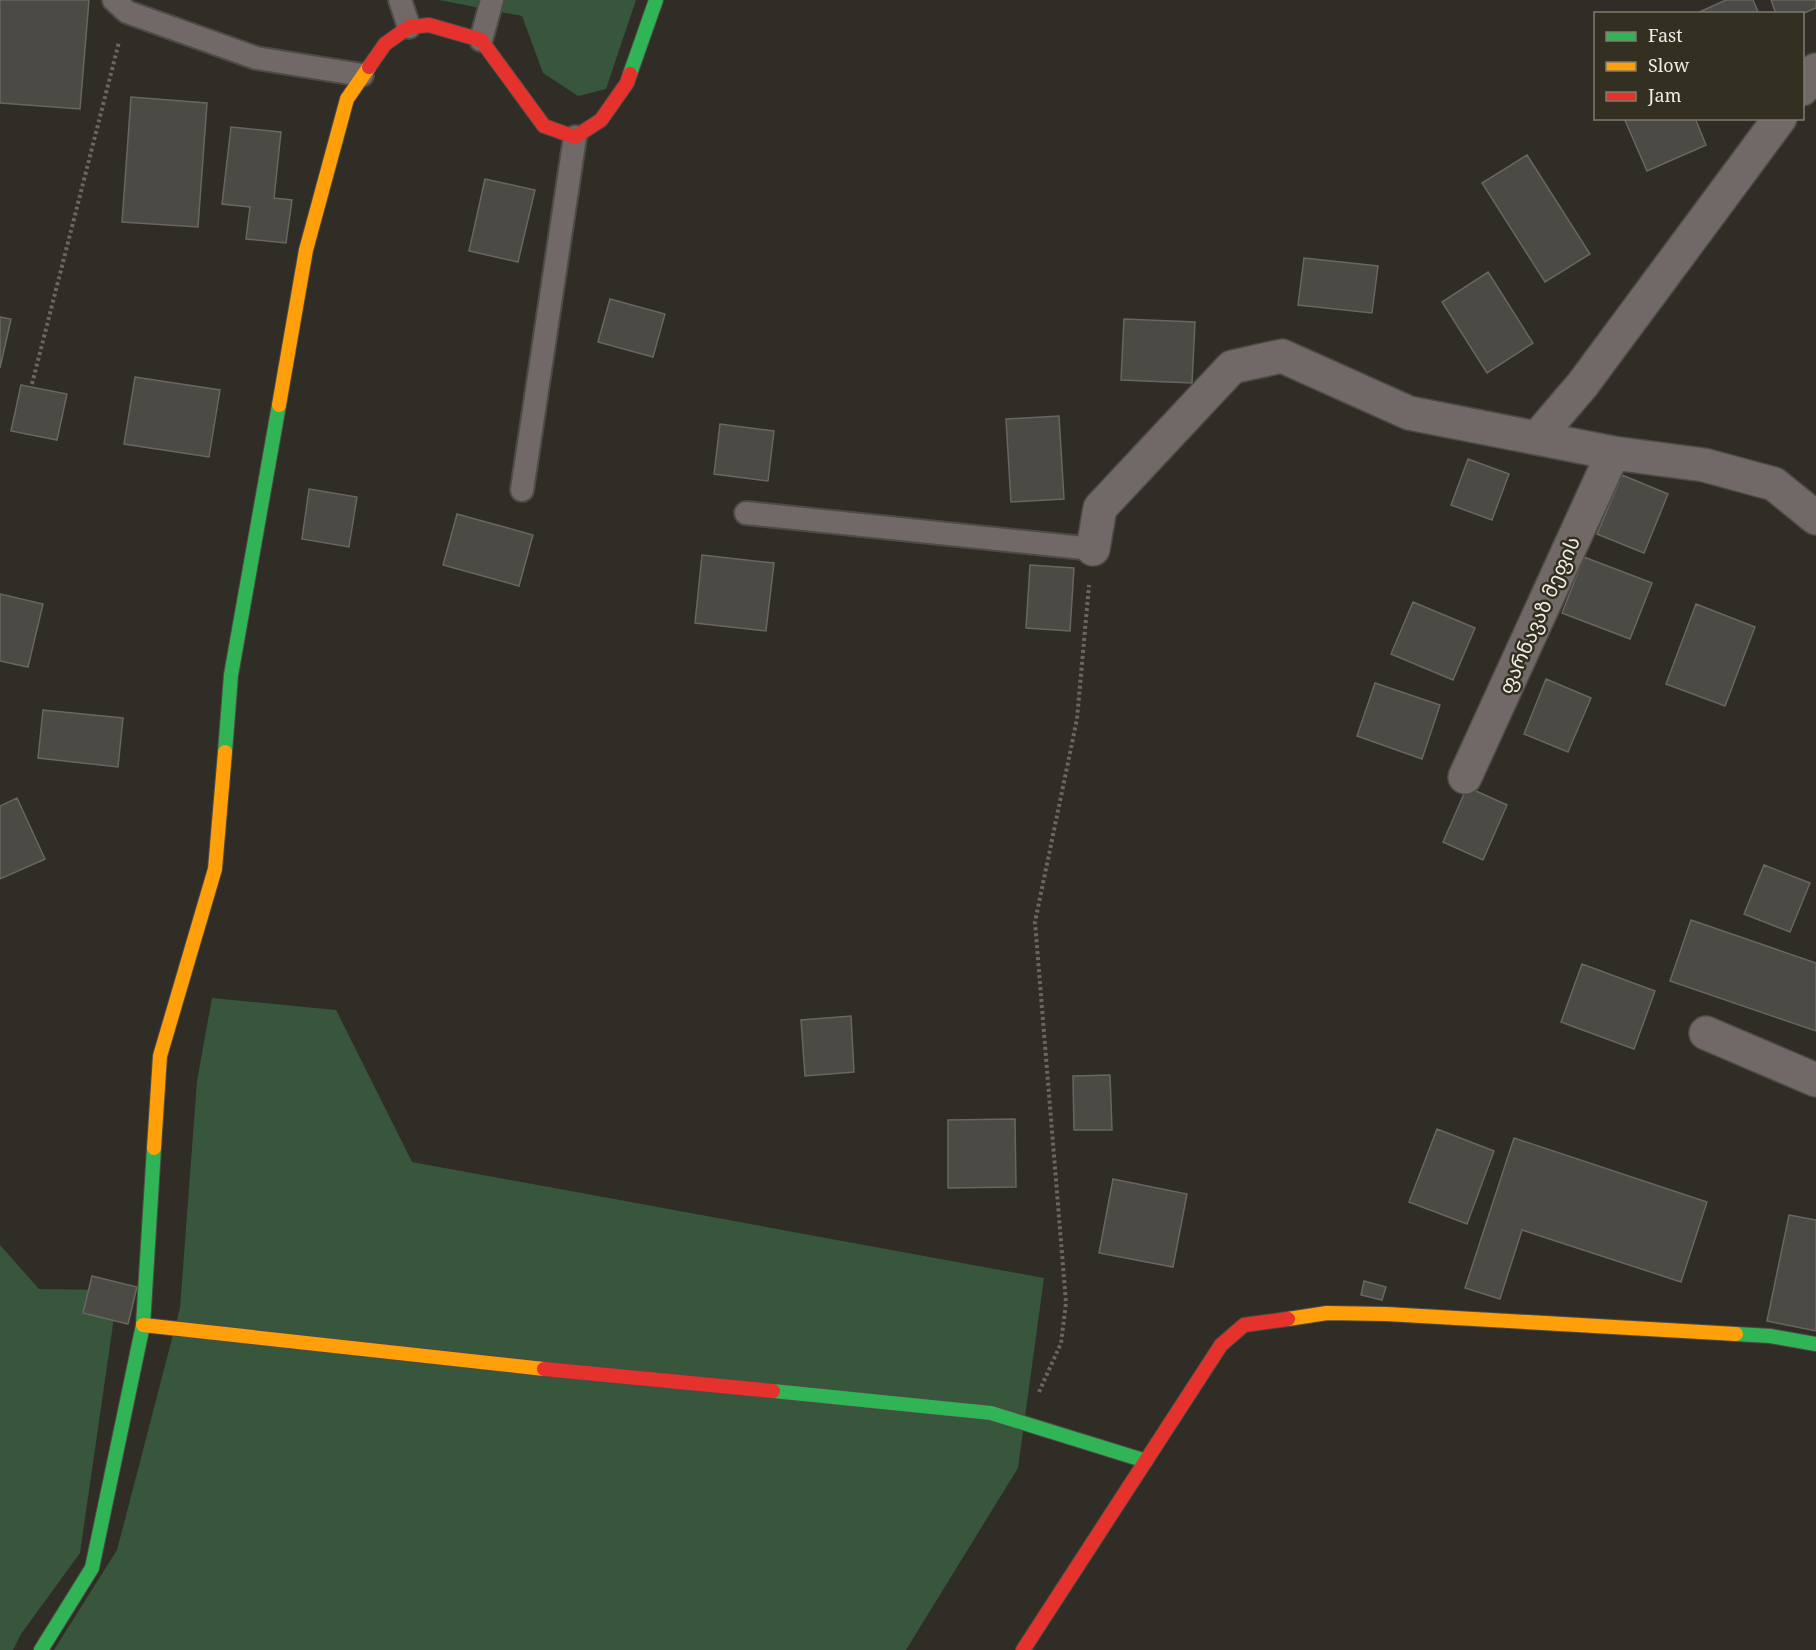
<svg xmlns="http://www.w3.org/2000/svg" width="1816" height="1650" font-family="'Noto Serif','Noto Sans Georgian',serif">
<style>
.green{fill:#37563c}
.building{fill:#4b4a44;stroke:#686660;stroke-width:1.5}
.lines{fill:none;stroke-linecap:round;stroke-linejoin:round}
.lane-casing{stroke:#4d4b45;stroke-width:26}
.street-casing{stroke:#4d4b45;stroke-width:36}
.fast-casing{stroke:#4d4b45;stroke-width:16}
.slow-casing{stroke:#4d4b45;stroke-width:16}
.jam-casing{stroke:#4d4b45;stroke-width:16}
.path{stroke:#6b6662;stroke-width:4;stroke-dasharray:3 3;stroke-linecap:butt}
.lane{stroke:#706967;stroke-width:22}
.street{stroke:#706967;stroke-width:33}
.fast{stroke:#30b455;stroke-width:14}
.slow{stroke:#ff9f0a;stroke-width:14}
.jam{stroke:#e5322d;stroke-width:14}
.labels{text-anchor:middle;dominant-baseline:central;stroke-width:5;stroke-linejoin:round;paint-order:stroke}
.street-label{font-size:20px;fill:#efeee5;stroke:#333022}
</style>
<rect width="100%" height="100%" fill="#2f2d26"/>
<!-- green -->
<path class="green" d="M439 0H636L606 89 578 96 543 73 522 16Z
M212 998 336 1010 412 1162 1044 1278 1018 1468 906 1650H54L117 1550 180 1308 197 1081Z
M0 1245 39 1289 118 1290 80 1553 21 1634 13 1650H0Z"/>
<!-- building -->
<path class="building" d="M0 0H89L80 109 0 103Z
M1726 0H1753L1759 14H1695Z
M1771 0H1816V8L1802 14H1776Z
M131 97 207 103 198 227 122 222Z
M1624 118H1695L1706 145 1647 171Z
M231 127 281 132 274 198 292 200 286 243 246 239 250 207 222 204Z
M1527 155 1590 254 1545 282 1482 183Z
M485 179 535 190 518 262 469 251Z
M1304 258 1378 266 1372 313 1298 305Z
M1488 272 1533 343 1487 373 1442 302Z
M610 299 665 314 653 357 598 342Z
M0 317 11 319 0 368Z
M1124 319 1195 322 1192 383 1121 380Z
M135 377 220 390 209 457 124 444Z
M21 385 67 394 57 440 11 431Z
M1059 416 1064 499 1011 502 1006 419Z
M720 424 774 431 768 481 714 474Z
M1468 459 1509 474 1492 520 1451 505Z
M1622 475 1668 494 1644 553 1597 534Z
M309 489 357 497 349 547 302 539Z
M457 514 533 535 519 586 443 565Z
M702 555 774 563 766 631 695 623Z
M1584 557 1652 583 1630 639 1562 613Z
M1030 565 1074 568 1070 631 1026 628Z
M0 594 43 604 28 667 0 661Z
M1413 602 1475 628 1453 680 1391 654Z
M1696 604 1755 627 1725 706 1666 684Z
M1546 679 1591 698 1568 752 1524 734Z
M1375 683 1440 705 1422 759 1357 736Z
M43 710 123 718 118 767 38 758Z
M1467 787 1507 805 1483 860 1443 842Z
M17 798 45 859 0 879V806Z
M1764 865 1810 883 1790 932 1744 914Z
M1691 920 1816 963V1031L1670 981Z
M1582 964 1655 991 1634 1049 1561 1022Z
M851 1016 854 1072 805 1076 801 1020Z
M1110 1075 1112 1130H1074L1073 1076Z
M1015 1119 1016 1187 948 1188V1120Z
M1437 1129 1494 1151 1467 1224 1409 1202Z
M1514 1138 1707 1202 1681 1282 1522 1230 1500 1299 1465 1288Z
M1113 1179 1187 1194 1173 1267 1099 1253Z
M1789 1215 1816 1220V1331L1767 1321Z
M92 1276 137 1287 128 1324 83 1313Z
M1364 1281 1386 1287 1382 1300 1361 1295Z"/>
<g class="lines">
<defs>
<path id="lane" d="M114 0 127 12 256 58 362 75
M400 0 409 27
M481 40 492 0
M522 490 575 137
M746 513 1093 549"/>
<path id="street" d="M1802 89 1816 70
M1537 438 1583 384 1780 118
M1093 549 1100 508 1232 367 1282 356 1409 413 1613 453 1704 465 1774 484 1816 518
M1465 777 1613 453
M1706 1033 1816 1080"/>
<path id="fast" d="M630 74 656 0
M225 752 231 675 279 405
M1736 1334 1770 1336 1816 1344
M773 1391 991 1413 1146 1461
M41 1650 92 1568 143 1325 154 1148"/>
<path id="slow" d="M279 405 306 250 347 99 369 67
M154 1148 160 1056 215 869 225 752
M1288 1319 1327 1313 1386 1314 1736 1334
M143 1325 544 1369"/>
<path id="jam" d="M369 67 385 44 409 27 429 25 481 40 544 126 575 137 601 120 627 83 630 74
M544 1369 773 1391
M1023 1650 1221 1345 1244 1325 1288 1319"/>
</defs>
<!-- lane casing -->
<use href="#lane" class="lane-casing"/>
<!-- street casing -->
<use href="#street" class="street-casing"/>
<!-- fast casing -->
<use href="#fast" class="fast-casing"/>
<!-- slow casing -->
<use href="#slow" class="slow-casing"/>
<!-- jam casing -->
<use href="#jam" class="jam-casing"/>
<!-- path -->
<path class="path" d="M32 384 119 42
M1039 1392 1061 1343 1066 1303 1035 922 1077 719 1089 585"/>
<!-- lane -->
<use href="#lane" class="lane"/>
<!-- street -->
<use href="#street" class="street"/>
<!-- fast -->
<use href="#fast" class="fast"/>
<!-- slow -->
<use href="#slow" class="slow"/>
<!-- jam -->
<use href="#jam" class="jam"/>
</g>
<g class="labels">
<!-- street labels -->
<g class="street-label">
<text transform="translate(1539 615) rotate(-66)">ფარნავაზ მეფის</text>
</g>
</g>
<!-- legend -->
<rect x="1594" y="12" width="210" height="108" fill="#333022" stroke="#7e7c70" stroke-width="1.5"/>
<rect x="1606" y="32" width="30" height="9" fill="#30b455" stroke="#7e7c70" stroke-width="1.5"/>
<text x="1648" y="42" font-size="18" fill="#efeee5">Fast</text>
<rect x="1606" y="62" width="30" height="9" fill="#ff9f0a" stroke="#7e7c70" stroke-width="1.5"/>
<text x="1648" y="72" font-size="18" fill="#efeee5">Slow</text>
<rect x="1606" y="92" width="30" height="9" fill="#e5322d" stroke="#7e7c70" stroke-width="1.5"/>
<text x="1648" y="102" font-size="18" fill="#efeee5">Jam</text>
</svg>
